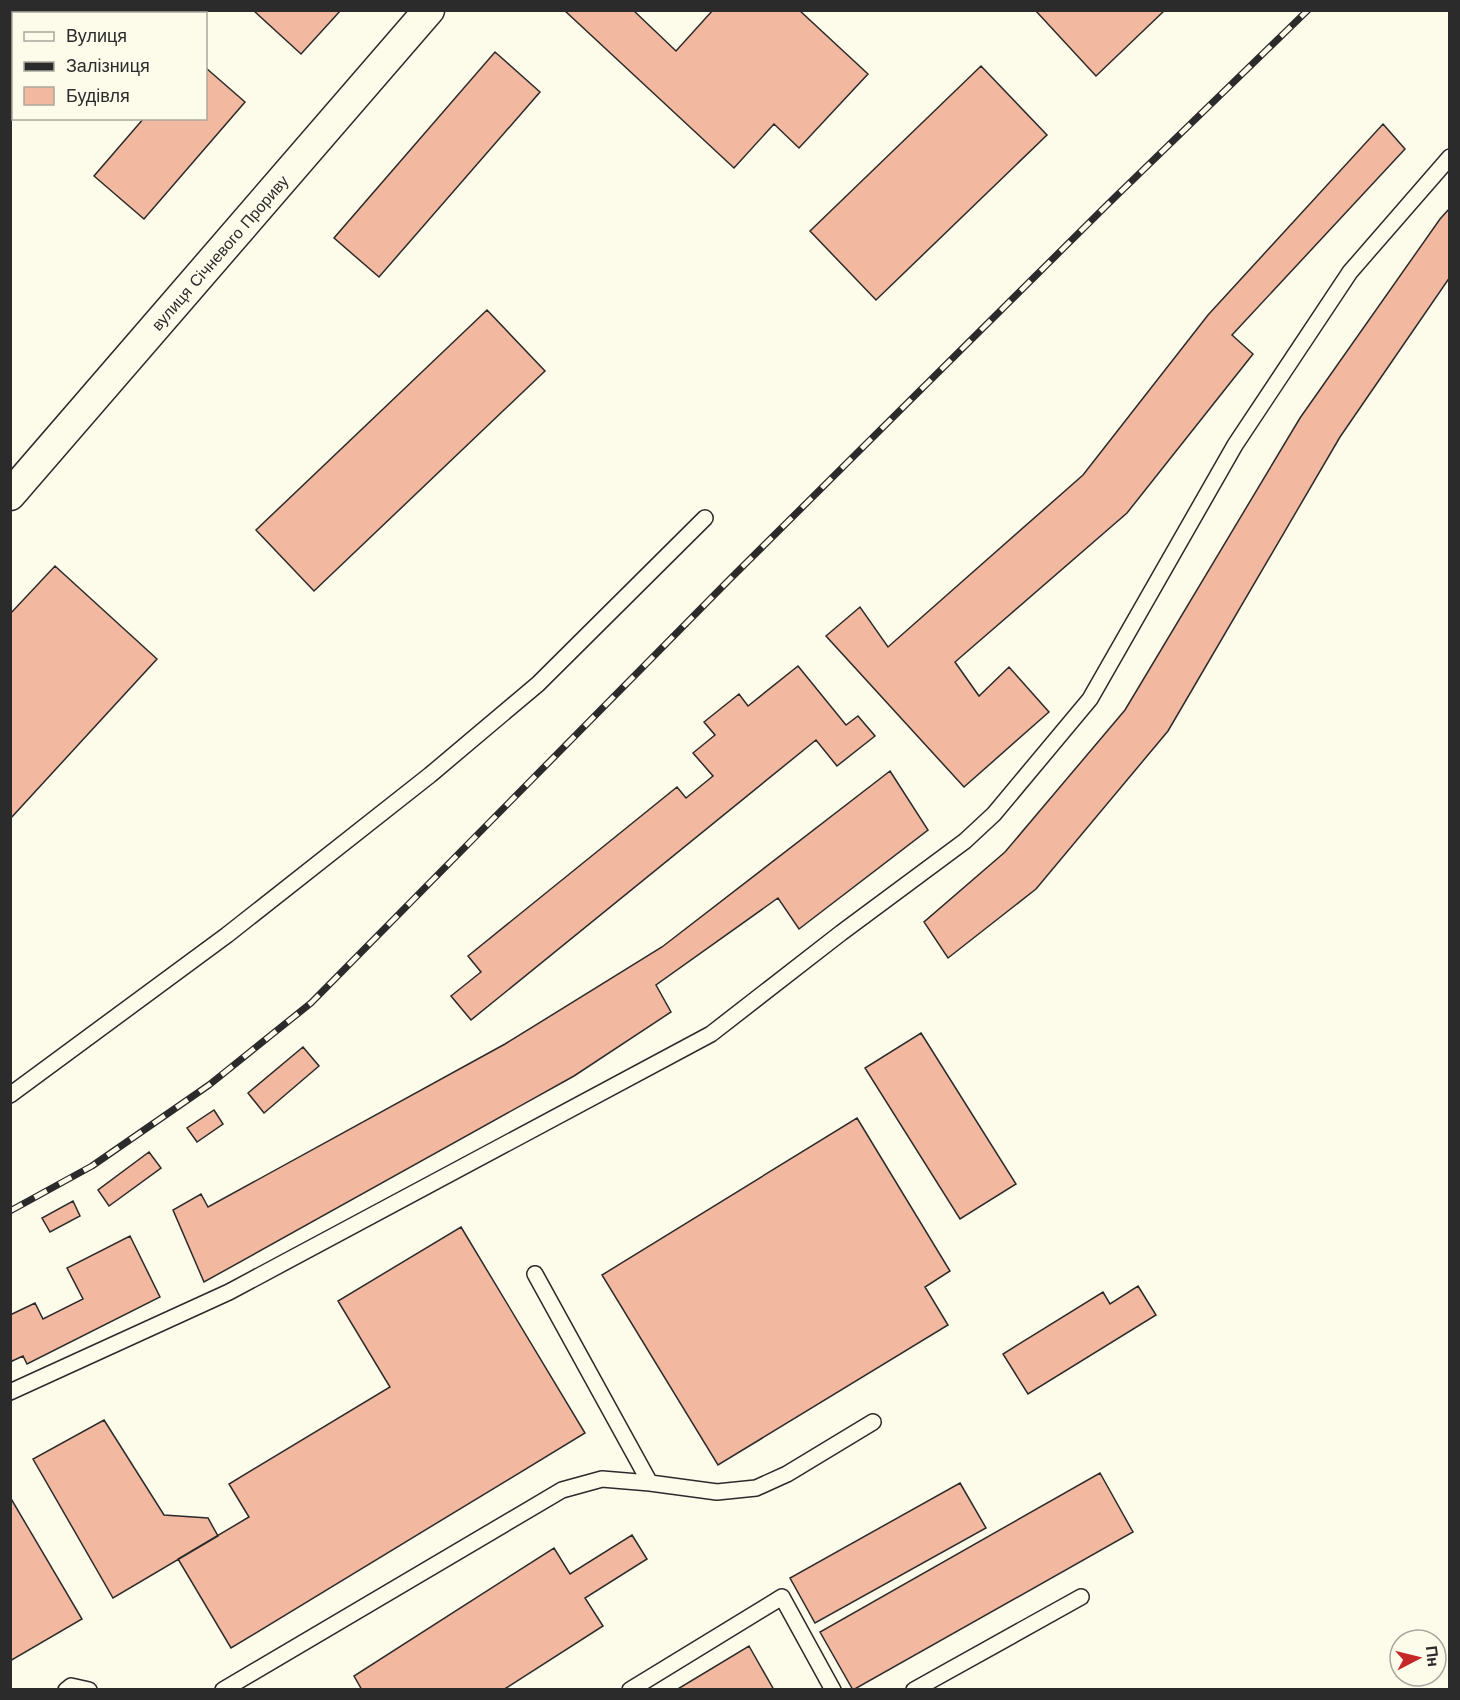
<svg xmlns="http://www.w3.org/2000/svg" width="1460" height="1700" font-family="'Work Sans',sans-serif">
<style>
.building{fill:#f2b8a0;stroke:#2b2b2b;stroke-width:1.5}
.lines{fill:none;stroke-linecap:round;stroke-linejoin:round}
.service-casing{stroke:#2b2b2b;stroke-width:18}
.minor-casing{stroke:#2b2b2b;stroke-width:33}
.service{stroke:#fdfbea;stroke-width:15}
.minor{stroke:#fdfbea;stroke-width:30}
.rail-casing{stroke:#2b2b2b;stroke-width:7}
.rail{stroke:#fdfbea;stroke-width:4.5;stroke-dasharray:14;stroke-linecap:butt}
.labels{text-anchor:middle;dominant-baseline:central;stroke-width:4.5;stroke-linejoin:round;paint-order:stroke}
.street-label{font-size:16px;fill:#2b2b2b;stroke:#fdfbea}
</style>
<rect width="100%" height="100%" fill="#fdfbea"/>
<!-- building -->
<path class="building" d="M253 10H341L301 54Z
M564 10H633L676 51 713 10H799L868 74 799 148 774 124 734 168Z
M1035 10H1165L1096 76Z
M495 52 540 92 379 277 334 238Z
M981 66 1047 135 876 300 810 231Z
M206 68 245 102 144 219 94 176 144 118H206Z
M1383 124 1405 149 1232 335 1253 354 1127 513 955 662 979 696 1009 667 1049 712 964 787 826 636 860 607 888 647 1083 475 1208 315Z
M1450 208V277L1340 437 1168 731 1036 889 948 958 924 922 1005 852 1125 710 1300 418 1440 219Z
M487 310 545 371 314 591 256 530Z
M55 566 157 659 10 819V614Z
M798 666 846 725 858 716 875 736 837 766 816 740 471 1020 451 996 481 972 468 956 677 787 686 798 713 776 693 753 715 735 704 722 739 694 748 706Z
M890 771 928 830 799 929 778 898 656 985 671 1012 574 1076 204 1282 173 1210 201 1194 208 1207 505 1044 662 947Z
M921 1033 1016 1184 960 1219 865 1068Z
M303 1047 319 1066 264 1113 248 1093Z
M214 1110 223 1124 197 1142 187 1128Z
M857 1118 950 1271 925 1287 948 1325 718 1465 602 1275Z
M149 1152 161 1168 109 1206 98 1190Z
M73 1201 80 1216 50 1232 42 1218Z
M461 1227 585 1433 231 1648 178 1559 249 1517 229 1484 390 1387 338 1301Z
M130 1236 160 1297 27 1364 23 1356 10 1362V1315L35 1303 43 1319 83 1299 67 1268Z
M1138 1286 1156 1315 1028 1394 1003 1354 1103 1292 1110 1304Z
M104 1420 164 1515 208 1518 218 1536 113 1598 33 1459Z
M1100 1473 1133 1532 853 1690 820 1632Z
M960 1483 986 1528 815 1623 790 1578Z
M10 1497 82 1619 10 1661Z
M632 1535 647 1559 585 1598 603 1626 503 1690H362L354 1676 554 1548 570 1574Z
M749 1646 774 1690H676Z"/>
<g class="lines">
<defs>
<path id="service" d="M10 1095 227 935 430 775 538 684 705 518
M10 1392 229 1292 711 1034 841 933 965 841 994 814 1090 699 1235 445 1350 272 1450 157
M650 1483 717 1492 756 1488 787 1474 873 1422
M66 1690 71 1686 89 1690
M223 1690 562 1490 602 1479 650 1483 535 1274
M630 1690 782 1597 833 1690
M914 1690 1081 1597"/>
<path id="minor" d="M10 495 429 10"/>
</defs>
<!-- service casing -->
<use href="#service" class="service-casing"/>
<!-- minor casing -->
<use href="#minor" class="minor-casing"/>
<!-- service -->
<use href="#service" class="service"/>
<!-- minor -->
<use href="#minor" class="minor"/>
<defs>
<path id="rail" d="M10 1211 92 1166 209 1085 311 1003 729 580 1109 203 1308 10"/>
</defs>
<!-- rail casing -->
<use href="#rail" class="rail-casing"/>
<!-- rail -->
<use href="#rail" class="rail"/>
</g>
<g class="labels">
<!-- street labels -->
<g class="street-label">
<text transform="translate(220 253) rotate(-49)">вулиця Січневого Прориву</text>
</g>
</g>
<!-- border -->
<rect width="1460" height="1700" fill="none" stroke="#2b2b2b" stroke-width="24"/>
<!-- legend -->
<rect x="12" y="12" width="195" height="108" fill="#fdfbea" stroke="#a9a89e" stroke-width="1.5"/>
<rect x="24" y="32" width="30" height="9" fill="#fdfbea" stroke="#a9a89e" stroke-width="1.5"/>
<text x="66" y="42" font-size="18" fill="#2b2b2b">Вулиця</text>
<rect x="24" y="62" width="30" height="9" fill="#2b2b2b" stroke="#a9a89e" stroke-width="1.5"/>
<text x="66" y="72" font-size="18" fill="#2b2b2b">Залізниця</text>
<rect x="24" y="87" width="30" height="18" fill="#f2b8a0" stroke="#a9a89e" stroke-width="1.5"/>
<text x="66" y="102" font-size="18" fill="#2b2b2b">Будівля</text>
<!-- north arrow -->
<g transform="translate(1418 1658) rotate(83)"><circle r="28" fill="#fdfbea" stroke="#a9a89e" stroke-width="1.5"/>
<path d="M0-4.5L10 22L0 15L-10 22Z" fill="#c62828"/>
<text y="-9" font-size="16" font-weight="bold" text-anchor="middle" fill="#2b2b2b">Пн</text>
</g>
</svg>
